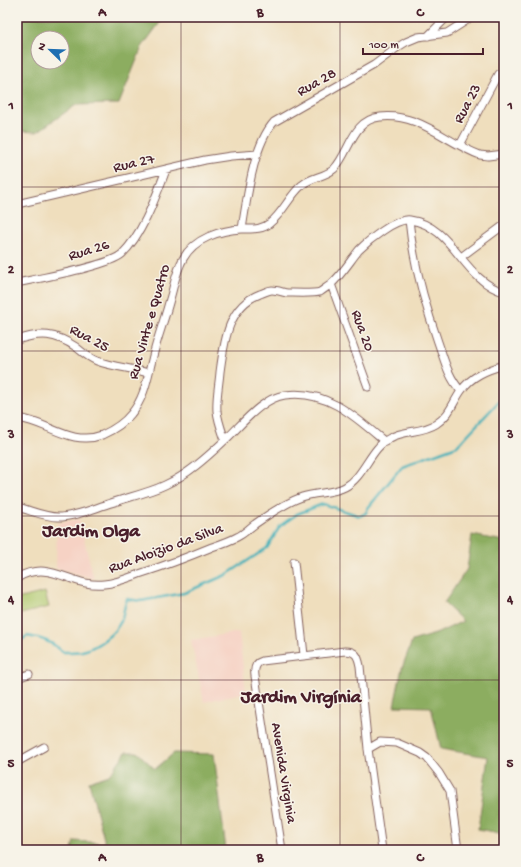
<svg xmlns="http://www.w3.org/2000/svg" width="521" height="867" font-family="'Gochi Hand',sans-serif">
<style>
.built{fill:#f6d2c4}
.green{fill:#b1c96e;stroke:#7e744c}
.forest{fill:#8cad61;stroke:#6b6646;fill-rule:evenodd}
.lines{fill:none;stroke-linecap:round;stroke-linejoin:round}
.stream{stroke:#41b1ba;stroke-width:2.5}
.minor-casing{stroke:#84625e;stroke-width:9}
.minor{stroke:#fff;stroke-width:7}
.grid{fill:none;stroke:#4a1f2b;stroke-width:1;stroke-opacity:0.55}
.labels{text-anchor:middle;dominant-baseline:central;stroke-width:3;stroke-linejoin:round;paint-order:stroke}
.street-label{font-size:15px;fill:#4a1f2b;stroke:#f7f3e8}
.district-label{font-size:19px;font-weight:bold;fill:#4a1f2b;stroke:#f7f3e8}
.neatline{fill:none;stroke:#4a1f2b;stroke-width:1.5}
.grid-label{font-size:13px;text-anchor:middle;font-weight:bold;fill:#4a1f2b}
</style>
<rect width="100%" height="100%" fill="#f7f3e8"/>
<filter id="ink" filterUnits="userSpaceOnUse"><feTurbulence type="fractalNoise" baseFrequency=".025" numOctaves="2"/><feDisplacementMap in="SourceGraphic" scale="8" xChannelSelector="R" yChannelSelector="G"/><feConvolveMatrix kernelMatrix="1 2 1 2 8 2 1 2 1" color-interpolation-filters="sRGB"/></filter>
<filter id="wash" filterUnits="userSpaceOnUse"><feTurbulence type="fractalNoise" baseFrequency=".012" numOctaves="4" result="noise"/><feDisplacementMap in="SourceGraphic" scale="16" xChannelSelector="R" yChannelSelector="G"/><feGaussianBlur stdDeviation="0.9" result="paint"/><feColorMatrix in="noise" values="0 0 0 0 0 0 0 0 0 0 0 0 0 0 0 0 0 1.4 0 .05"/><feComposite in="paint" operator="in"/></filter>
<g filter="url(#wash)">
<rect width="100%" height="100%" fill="#efdebd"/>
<!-- built -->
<path class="built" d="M79 519 94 579 56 568 57 523Z
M239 632 246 692 204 702 191 640Z"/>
<!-- green -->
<path class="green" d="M45 592 49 607 17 615V599Z"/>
<!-- forest -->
<path class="forest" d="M17 17H164L142 47 119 104 76 105 37 132 17 131ZM38 38H62V62H38Z
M472 535 504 541V834L478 829 488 757 441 749 431 707 394 706 402 668 412 641 438 633 463 621 444 603 467 569Z
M126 752H137L155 769 174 753 214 754 226 850H72L74 841 105 843 89 782 109 775Z"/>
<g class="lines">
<!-- stream -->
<path class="stream" d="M17 643 27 636C42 638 52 642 63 652 69 652 76 652 82 651 96 648 115 634 121 621 124 614 124 606 127 599L141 601 184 593 226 575 267 548 280 526 297 514 323 504 360 516 366 513 368 508 402 466 457 446 504 396"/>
</g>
</g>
<g filter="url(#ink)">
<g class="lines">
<defs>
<path id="minor" d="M428 36 447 17
M460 145 498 74
M17 204 205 160 231 156 258 154
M409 220C413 262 424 302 438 342 444 359 448 377 461 391
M242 229C247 199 253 145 274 122L374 65 398 47 406 42 418 37 447 33 472 17
M461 257 504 225
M17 283C39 278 109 266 122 254 143 234 156 196 166 170
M331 284 368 387
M17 340C41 332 55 333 76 347 82 352 89 358 97 361 113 367 132 368 148 373
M17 418C47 421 71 447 102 435 113 430 124 423 131 414 145 398 148 375 153 356 158 336 165 318 170 299 174 286 176 271 183 259 194 238 221 230 242 229 252 229 262 230 270 223 283 213 289 196 302 185 311 177 325 177 334 169 350 152 352 120 380 117 418 112 447 143 480 155L488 156 504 154
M225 440C222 431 218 421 217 411 216 398 219 385 220 372 224 342 228 306 260 294 264 293 268 290 272 290 277 290 282 292 287 293 294 293 314 294 320 292 323 290 327 287 330 285 341 276 350 261 359 250 369 240 396 218 410 220 454 226 463 281 504 292
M17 507C30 510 44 517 58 517 73 517 90 510 105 505 124 498 146 494 165 485 187 475 206 458 223 442 240 427 261 398 285 395 326 389 356 417 385 442
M294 562 304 655
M17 578C51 558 71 588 104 584 116 583 128 578 139 574 164 566 188 557 212 547 221 544 230 541 237 537 244 534 249 528 255 524 269 514 285 503 302 497 316 492 332 494 345 487 365 476 370 448 390 438 404 430 422 433 436 424 450 415 452 404 461 391 471 376 487 370 504 365
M17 678 29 674
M368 749 380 742 397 743 420 753 427 758 439 773 450 791 458 850
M17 762 44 747
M282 850 255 676C254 669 255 663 262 661L345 651C356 651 358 656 360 666L368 749 382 850"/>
</defs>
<!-- minor casing -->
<use href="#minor" class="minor-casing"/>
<!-- minor -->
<use href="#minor" class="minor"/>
</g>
</g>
<!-- grid -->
<path class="grid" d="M181 17V850M340 17V850M17 187H504M17 351H504M17 516H504M17 680H504"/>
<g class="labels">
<!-- street labels -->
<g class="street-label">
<text transform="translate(317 83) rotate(-29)">Rua 28</text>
<text transform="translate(468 104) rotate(-62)">Rua 23</text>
<text transform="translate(134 164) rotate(-13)">Rua 27</text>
<text transform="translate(89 251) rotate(-17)">Rua 26</text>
<text transform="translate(150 322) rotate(-74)">Rua Vinte e Quatro</text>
<text transform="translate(362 331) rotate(70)">Rua 20</text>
<text transform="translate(89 339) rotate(28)">Rua 25</text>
<text transform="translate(166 549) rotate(-20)">Rua Aloizio da Silva</text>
<text transform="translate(283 773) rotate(81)">Avenida Virginia</text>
</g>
<!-- district labels -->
<g class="district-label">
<text x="91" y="532">Jardim Olga</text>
<text x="301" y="698">Jardim Virgínia</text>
</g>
</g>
<!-- margin -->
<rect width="521" height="867" fill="none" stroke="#f7f3e8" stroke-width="44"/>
<!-- north arrow -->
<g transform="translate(50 50) rotate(293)"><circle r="19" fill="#f7f3e8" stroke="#b29e9c"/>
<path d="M0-3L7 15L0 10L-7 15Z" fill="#1f6fb2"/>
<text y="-6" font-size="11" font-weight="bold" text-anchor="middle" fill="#4a1f2b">N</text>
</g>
<!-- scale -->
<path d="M363 48v6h120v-6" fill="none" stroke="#4a1f2b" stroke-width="2"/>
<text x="369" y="48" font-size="12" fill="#4a1f2b" stroke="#f7f3e8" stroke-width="3" paint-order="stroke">100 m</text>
<rect x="22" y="22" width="477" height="823" class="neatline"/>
<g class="grid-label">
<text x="102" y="16">A</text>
<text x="260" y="16">B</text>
<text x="420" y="16">C</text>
<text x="11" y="109">1</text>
<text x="510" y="109">1</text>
<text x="11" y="273">2</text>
<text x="510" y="273">2</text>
<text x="11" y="438">3</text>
<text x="510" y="438">3</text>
<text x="11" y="603">4</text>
<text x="510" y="603">4</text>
<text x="11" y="767">5</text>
<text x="510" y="767">5</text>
<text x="102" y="861">A</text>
<text x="260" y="861">B</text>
<text x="420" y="861">C</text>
</g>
</svg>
